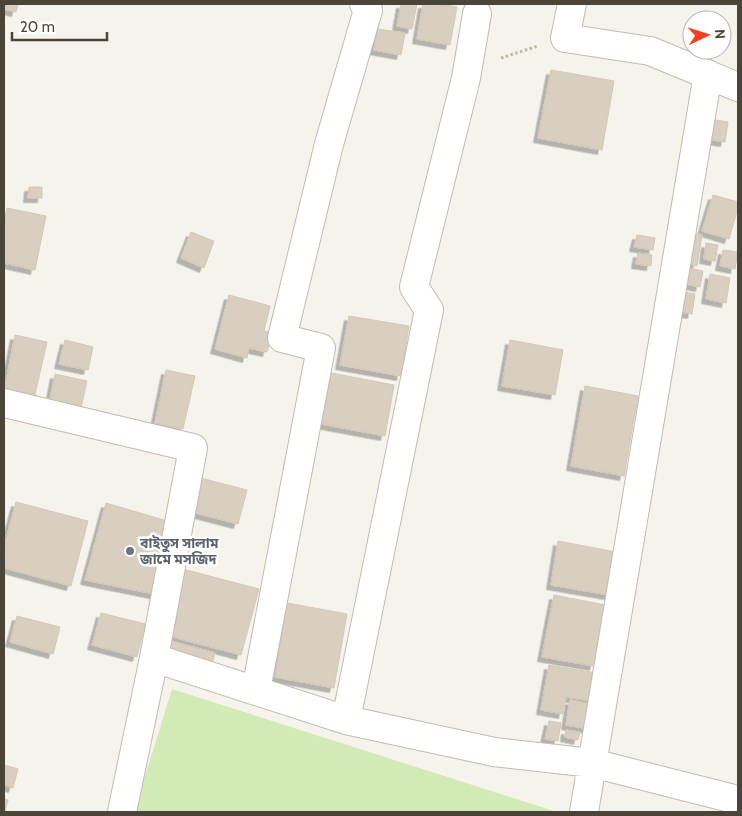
<svg xmlns="http://www.w3.org/2000/svg" width="742" height="816" font-family="Cabin,'Noto Sans Bengali',sans-serif">
<style>
.green{fill:#d2eab5}
.building{fill:#d8cfc1;stroke:#d3c7b4;filter:url(#shadow)}
.lines{fill:none;stroke-linecap:round;stroke-linejoin:round}
.street-casing{stroke:#c2bbae;stroke-width:30}
.path{stroke:#c4b79f;stroke-width:3;stroke-dasharray:2.5 2.5;stroke-linecap:butt}
.street{stroke:#fff;stroke-width:28}
.worship-dot{fill:#6b7280;stroke:#fff;stroke-width:2}
.labels{text-anchor:middle;dominant-baseline:central;stroke-width:5;stroke-linejoin:round;paint-order:stroke}
.worship-label{font-size:14px;font-weight:bold;fill:#5b616d;stroke:#fff;text-anchor:start}
</style>
<defs>
<filter id="shadow"><feDropShadow dx="-4.5" dy="4.5" stdDeviation="0" flood-color="#0004"/></filter>
</defs>
<rect width="100%" height="100%" fill="#f6f3ec"/>
<!-- green -->
<path class="green" d="M172 689 557 812H134Z"/>
<!-- building -->
<path class="building" d="M4 4H18L16 12 4 9Z
M401 4H417L412 29 397 26Z
M423 4H438L457 7 450 45 417 39Z
M377 29 405 33 401 55 374 50Z
M551 70 614 81 602 150 538 138Z
M704 118 728 122 725 142 700 138Z
M29 187H42V198H28Z
M713 195 738 202V208L729 239 702 231Z
M7 208 46 216 35 270 4 263V225Z
M684 231 702 235 697 266 678 262Z
M191 232 214 241 204 268 181 258Z
M637 235 655 238 653 250 634 247Z
M706 243 718 245 715 261 704 259Z
M723 250 738 252 735 269 720 266Z
M638 253 652 255 651 266 636 264Z
M684 267 703 271 700 287 681 283Z
M710 274 730 278 726 303 706 299Z
M672 290 695 294 692 314 669 310Z
M229 295 270 306 264 331 272 333 267 352 249 348 247 358 215 349Z
M349 316 409 326 401 376 340 365Z
M15 335 47 342 34 399 4 392Z
M65 340 93 347 88 370 59 364Z
M510 340 563 350 555 395 502 386Z
M166 370 195 376 183 429 155 423Z
M331 373 394 385 385 436 321 424Z
M55 374 87 381 80 412 49 405Z
M585 386 638 396 624 476 571 466Z
M193 476 247 490 238 524 184 510Z
M16 502 88 521 71 586 4 568V547Z
M106 503 174 523 159 595 85 580Z
M558 541 616 552 609 595 551 585Z
M179 568 259 589 241 655 161 634Z
M554 595 605 605 594 666 542 657Z
M287 603 347 614 334 688 275 677Z
M101 613 145 624 137 657 92 645Z
M17 616 60 627 53 654 10 642Z
M164 639 215 653 210 671 159 658Z
M549 665 602 674 598 702 566 697 563 714 541 710Z
M570 700 594 705 590 729 566 725Z
M549 721 561 723 558 741 545 739Z
M566 730 580 732 578 740 565 737Z
M4 765 18 769 13 788 4 785Z
M4 799 8 800 5 812H4Z"/>
<g class="lines">
<defs>
<path id="street" d="M572 4 565 38 650 51 738 87
M4 403 193 448 154 658
M256 690 321 348 282 338 329 144 368 10 364 4
M346 720 429 310 414 287 466 78 477 14
M122 812 154 658 346 720 494 752 592 763 738 800
M584 812 708 74"/>
</defs>
<!-- street casing -->
<use href="#street" class="street-casing"/>
<!-- path -->
<path class="path" d="M501 58 538 46"/>
<!-- street -->
<use href="#street" class="street"/>
</g>
<!-- markers -->
<circle class="worship-dot" cx="130" cy="551" r="5"/>
<g class="labels">
<!-- worship labels -->
<g class="worship-label">
<text x="140" y="543">বাইতুস সালাম<tspan x="140" dy="16">জামে মসজিদ</tspan></text>
</g>
</g>
<!-- border -->
<rect width="742" height="816" fill="none" stroke="#4b4439" stroke-width="10"/>
<!-- north arrow -->
<g transform="translate(707 35) rotate(86)"><circle r="24" fill="#ffffff" stroke="#b7b4b0"/>
<path d="M0-4L9 19L0 12L-9 19Z" fill="#fc3f1d"/>
<text y="-8" font-size="14" font-weight="bold" text-anchor="middle" fill="#4b4439">N</text>
</g>
<!-- scale -->
<path d="M12 32v8h95v-8" fill="none" stroke="#4b4439" stroke-width="2.5"/>
<text x="20" y="32" font-size="15" fill="#4b4439" stroke="#ffffff" stroke-width="4" paint-order="stroke">20 m</text>
</svg>
